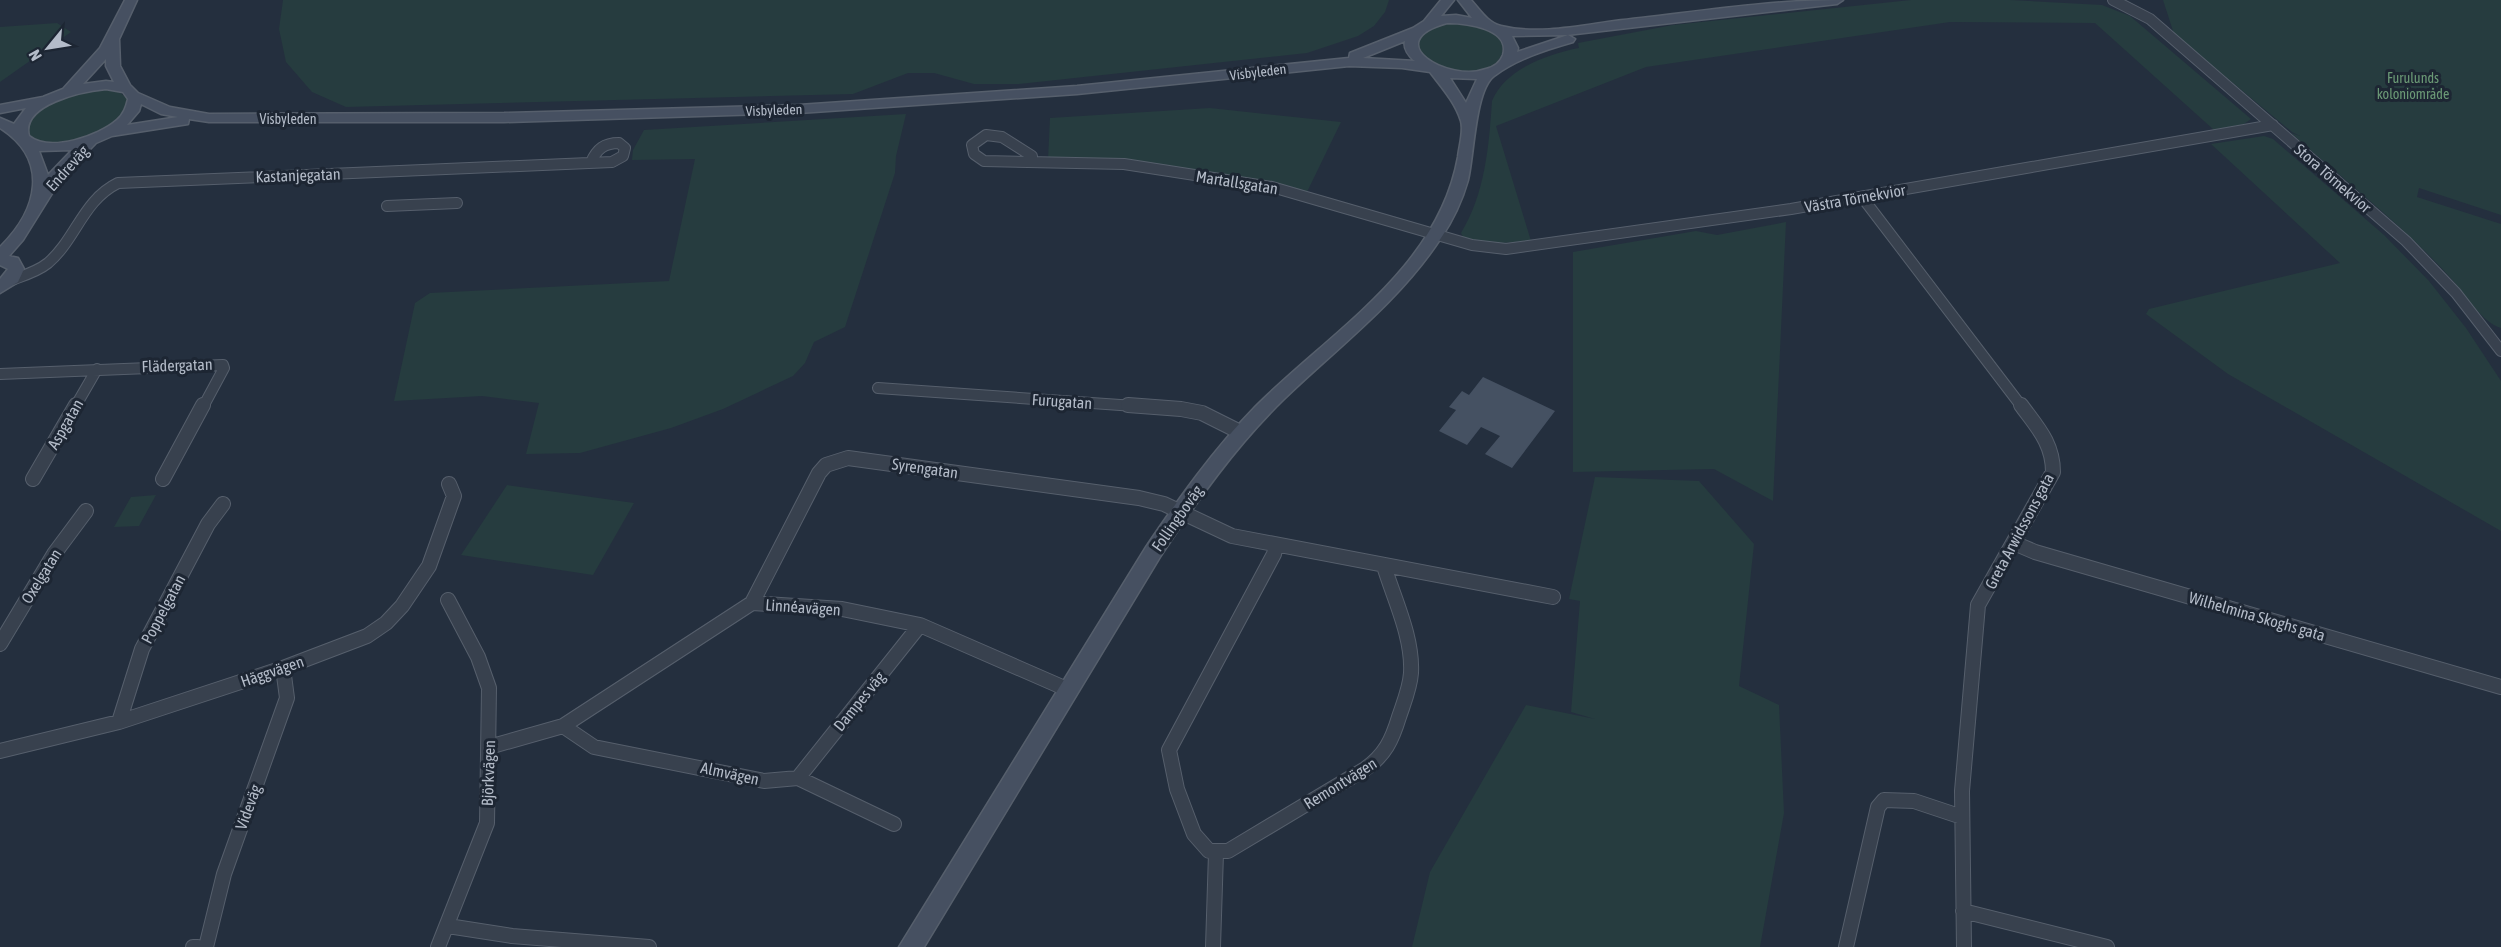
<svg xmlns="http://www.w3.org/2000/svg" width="2501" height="947" font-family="'Asap Condensed',sans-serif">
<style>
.green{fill:#263c3f}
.building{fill:#455162}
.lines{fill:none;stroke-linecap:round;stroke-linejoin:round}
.street-far1-casing{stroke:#565f6c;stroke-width:12}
.street-casing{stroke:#565f6c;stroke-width:16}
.secondary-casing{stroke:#565f6c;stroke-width:3}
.street-far1{stroke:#38414e;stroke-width:10}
.street{stroke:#38414e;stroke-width:14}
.secondary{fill:#465061;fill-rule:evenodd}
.labels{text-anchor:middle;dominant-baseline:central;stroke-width:6;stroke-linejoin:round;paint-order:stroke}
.far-street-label{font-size:14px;fill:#b4bcc9;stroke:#1d2633}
.far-park-label{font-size:14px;fill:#6b9a76;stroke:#1d2633}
.street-label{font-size:16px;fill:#b4bcc9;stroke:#1d2633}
</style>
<rect width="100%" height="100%" fill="#242f3e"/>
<!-- green -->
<path class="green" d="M283 0H1389L1385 12 1374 26 1358 36 1307 53 1019 84H974L934 73H908L853 94 346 107 312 92 286 62 279 29Z
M1911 0H2010L2102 5 2130 16 2251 119 2244 124 2214 130 2095 23 1950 22 1646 67 1496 126 1531 241 1486 244 1463 237 1461 233C1485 194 1489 146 1492 101 1505 69 1548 54 1579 48L1578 43 1673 25Z
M2163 0H2501V215L2419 188 2417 197 2501 224V328C2482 322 2468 298 2455 283 2407 228 2346 182 2291 133L2300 136 2292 132 2174 34Z
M1458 22C1538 31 1496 89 1445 70 1436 66 1428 60 1420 55L1417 43C1426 28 1440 24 1458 22Z
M57 23 71 32 0 82V27Z
M105 89 118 91 128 99C130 132 41 161 26 130 40 98 74 93 105 89Z
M1210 108 1341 122 1307 192 1289 186 1121 161 1048 160 1050 118Z
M906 114 896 156 895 173 845 327 814 342 805 363 793 376 723 409 671 428 580 453 526 454 539 403 482 396 394 401 415 303 430 293 669 281 695 159 632 160 633 150 644 130Z
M2264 136 2273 139 2384 235 2429 281 2466 328 2501 381V531L2228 374 2146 314 2149 309 2340 263 2211 144Z
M1786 222 1773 501 1714 469 1573 472V252L1696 231 1717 235Z
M1595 477 1699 481 1754 544 1739 686 1779 705 1784 813 1760 947H1412L1430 872 1526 705 1595 719 1571 712 1580 601 1569 599Z
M507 485 634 503 593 575 461 555Z
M156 495 139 526 114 527 131 497Z"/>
<!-- building -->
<path class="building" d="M1483 377 1555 411 1512 468 1485 454 1500 436 1481 427 1467 445 1439 431 1456 410 1449 407 1462 391 1469 395Z"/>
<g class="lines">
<defs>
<path id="street-far1" d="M2113 0 2150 19 2406 241 2456 293 2501 351
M1032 162V156L1002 137 986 135 972 145 974 154 984 161 1124 164 1272 187 1472 245 1506 249 1791 209 2273 125
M1862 197 2022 407
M387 206 457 203
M9 281C22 276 37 272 48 263 76 239 83 200 118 183L612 162 623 156 625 148 619 143C604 143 597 149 591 162
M0 374 223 365 224 368 203 407
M878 388 1149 407
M75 407 97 369"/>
<path id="street" d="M1128 405 1181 409 1202 413 1242 433
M33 479 76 405
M163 479 203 405
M2014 543 2035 552 2501 687
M1276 545 1274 554 1169 750 1177 789 1194 834 1209 851H1228L1365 769C1385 755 1392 740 1399 717 1404 702 1410 688 1411 673 1413 637 1394 599 1384 566
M752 603 819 473 826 465 848 458 1139 498 1164 504 1232 536 1553 597
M0 644 54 554 86 511
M119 722 142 649 208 524 223 504
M563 726 594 747 764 781 798 778 894 824
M489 747 563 726 752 603 842 609 920 625 1069 690
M0 751 119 722 283 668 367 636 386 623 402 606 429 566 454 496 449 484
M798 778 920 625
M1963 911 2107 947
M448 926 512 936 649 947
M193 947H198
M206 947 224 874 287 698 283 668
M438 947 487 823 489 688 478 657 448 600
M1213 947 1216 853
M1846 947 1878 807 1884 800 1914 801 1962 817
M1964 947 1962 791 1978 605 2053 472C2053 443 2037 427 2021 405"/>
<path id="secondary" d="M125 0H137L119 39 120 66 130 85 138 93 170 107 209 114 504 113 799 105 1077 86 1349 58 1350 53 1413 28 1424 21 1441 0H1454L1441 16 1456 15 1472 18 1458 0H1471C1480 10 1488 23 1501 26 1537 35 1579 26 1615 21 1691 13 1767 0 1843 0L1837 4 1567 35 1512 36 1518 48 1517 52 1568 35 1575 39 1573 42C1545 50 1517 59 1494 76 1475 90 1474 156 1468 180 1462 201 1453 220 1441 238 1399 302 1338 347 1283 400 1235 447 1196 502 1160 557L924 947H899L1146 547C1179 498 1214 449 1255 407 1330 332 1438 269 1458 157 1459 147 1464 131 1461 121 1455 102 1442 88 1430 72L1402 68 1349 66 1077 94 799 113 504 122H209L189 119 188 124 112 136 96 143 61 179 23 240 9 256 18 258 24 269 18 282 0 293V279L8 269 0 265V247C38 210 50 160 0 128V118L14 124 26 108 0 113V105L43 97 63 89 100 48ZM1447 23C1465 23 1511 28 1503 55 1500 63 1494 67 1486 69 1449 83 1378 42 1447 23ZM1405 41C1403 48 1409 57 1415 61L1363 58ZM106 59V66L114 82 106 81 83 84ZM1450 78 1477 79 1466 103ZM106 89 123 92 128 99C126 107 124 114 117 120 99 136 50 153 29 136 20 104 84 91 106 89ZM141 104 161 114 178 117 127 125 139 111ZM72 150 48 175 39 151Z"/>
</defs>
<!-- street-far1 casing -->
<use href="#street-far1" class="street-far1-casing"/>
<!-- street casing -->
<use href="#street" class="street-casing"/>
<!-- secondary casing -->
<use href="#secondary" class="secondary-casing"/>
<!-- street-far1 -->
<use href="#street-far1" class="street-far1"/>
<!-- street -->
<use href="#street" class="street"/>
<!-- secondary -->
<use href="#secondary" class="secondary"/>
</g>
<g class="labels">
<!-- far-street labels -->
<g class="far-street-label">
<text transform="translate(1258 72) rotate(-7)">Visbyleden</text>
<text transform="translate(774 110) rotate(-2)">Visbyleden</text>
<text x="288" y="119">Visbyleden</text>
</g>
<!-- far-park labels -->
<g class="far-park-label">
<text x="2413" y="78">Furulunds<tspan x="2413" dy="16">koloniområde</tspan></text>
</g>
<!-- street labels -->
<g class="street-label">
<text transform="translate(67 168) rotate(-48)">Endreväg</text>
<text transform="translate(298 175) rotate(-2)">Kastanjegatan</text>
<text transform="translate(2333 178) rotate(41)">Stora Törnekvior</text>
<text transform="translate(1237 182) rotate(9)">Martallsgatan</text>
<text transform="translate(1855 198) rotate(-10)">Västra Törnekvior</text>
<text transform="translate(177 365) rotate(-2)">Flädergatan</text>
<text transform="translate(1062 401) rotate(4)">Furugatan</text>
<text transform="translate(65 424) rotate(-60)">Aspgatan</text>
<text transform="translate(925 468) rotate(8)">Syrengatan</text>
<text transform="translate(1177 518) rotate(-55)">Follingboväg</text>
<text transform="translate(2019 531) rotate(-62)">Greta Arwidssons gata</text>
<text transform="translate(41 576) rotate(-58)">Oxelgatan</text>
<text transform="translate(803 607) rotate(4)">Linnéavägen</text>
<text transform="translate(163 609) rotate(-62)">Poppelgatan</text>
<text transform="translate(2257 616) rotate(16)">Wilhelmina Skoghs gata</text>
<text transform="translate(272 671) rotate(-19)">Häggvägen</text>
<text transform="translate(859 701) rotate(-51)">Dampes väg</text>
<text transform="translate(488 773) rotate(-88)">Björkvägen</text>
<text transform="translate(730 773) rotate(12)">Almvägen</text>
<text transform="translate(1340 783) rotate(-32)">Remontvägen</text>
<text transform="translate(248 807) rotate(-70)">Videväg</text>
</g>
</g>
<!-- north arrow -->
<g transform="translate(48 48) rotate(240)" stroke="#1d2633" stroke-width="4.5" paint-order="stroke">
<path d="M0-4.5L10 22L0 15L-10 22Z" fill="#b4bcc9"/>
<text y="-9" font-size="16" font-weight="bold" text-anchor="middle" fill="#b4bcc9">N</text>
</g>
</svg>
